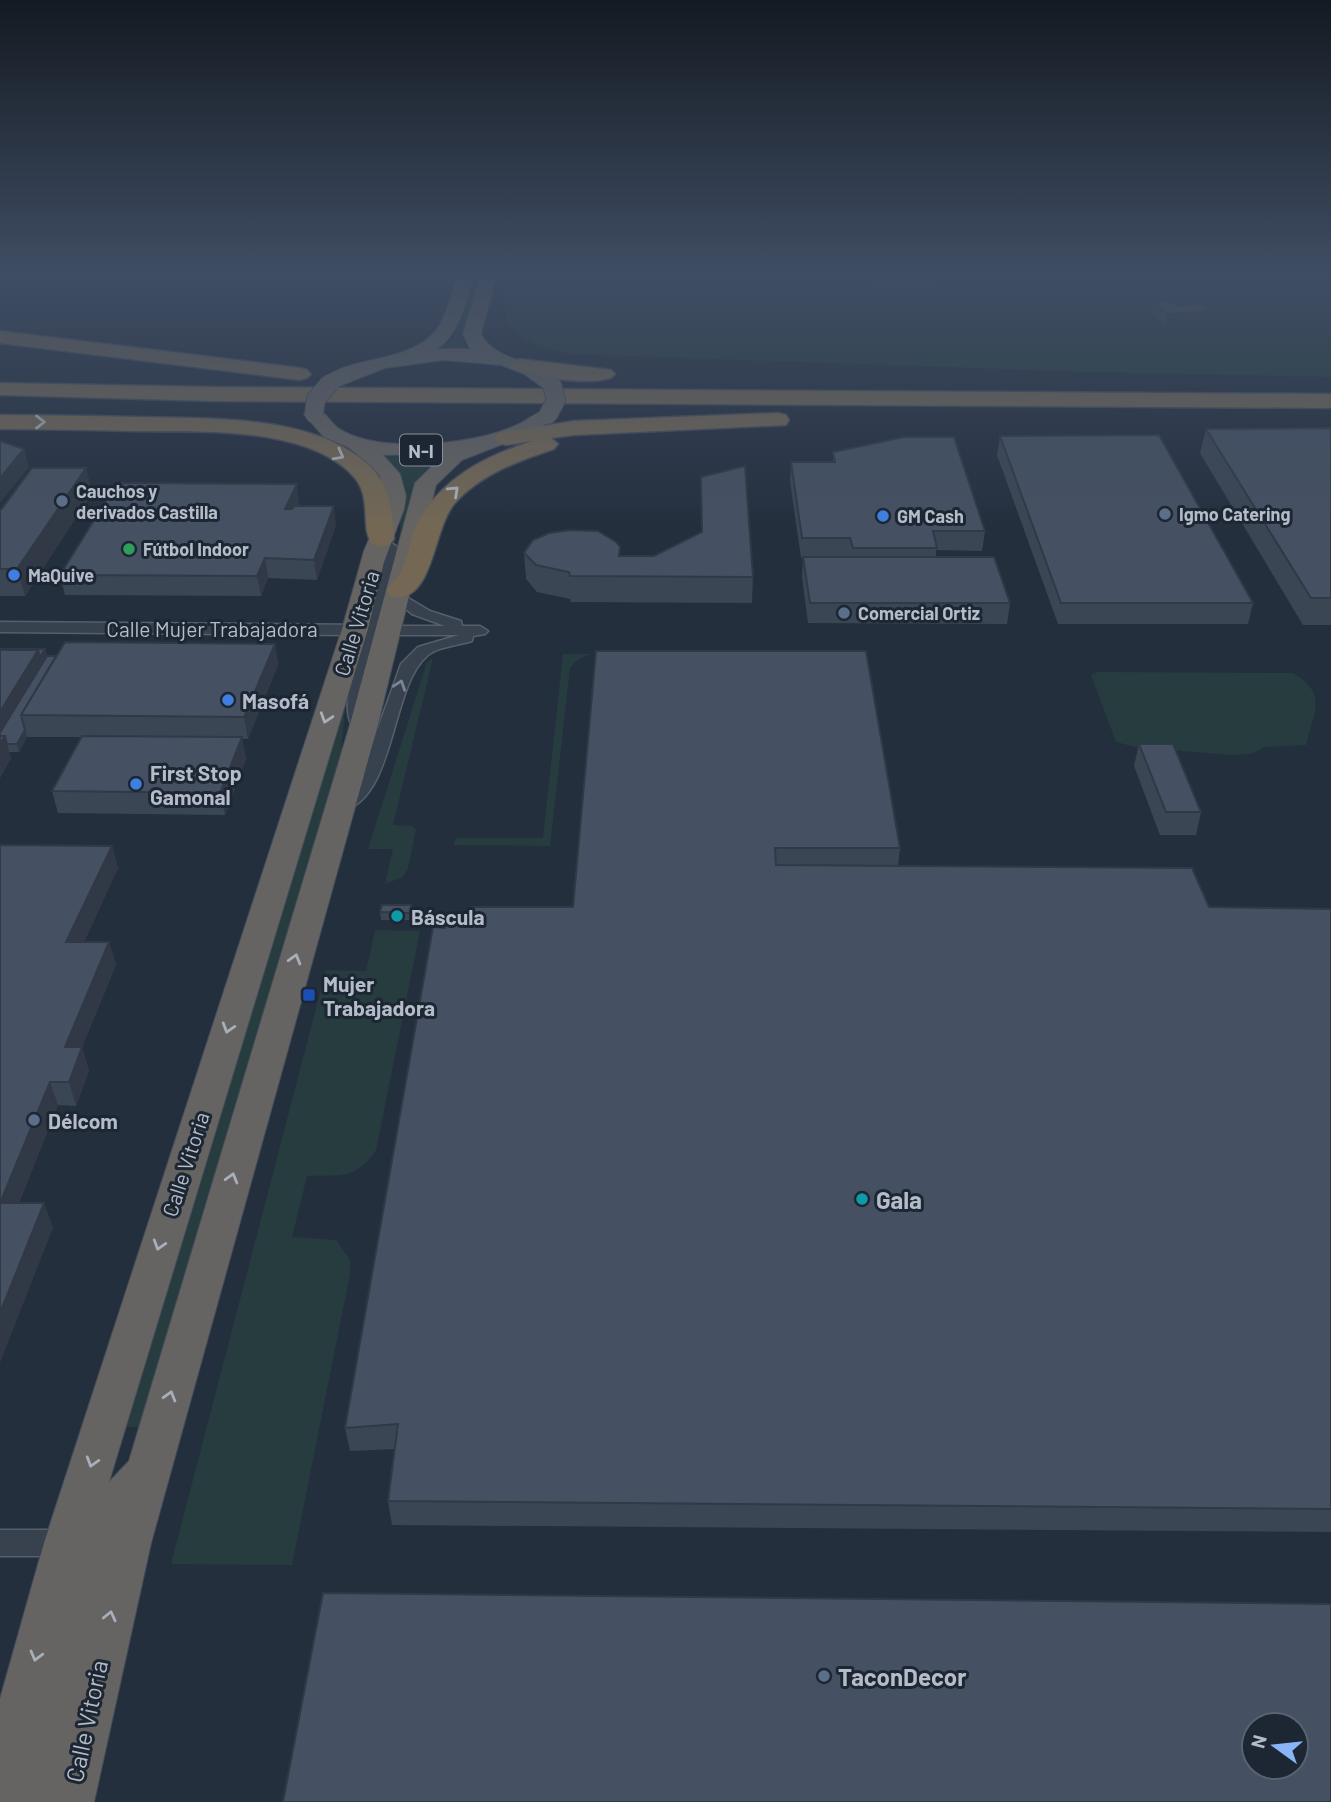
<svg xmlns="http://www.w3.org/2000/svg" width="1331" height="1802" font-family="Barlow,sans-serif">
<style>
.green{fill:#263c3f}
.lines{fill:none;stroke-linecap:round;stroke-linejoin:round}
.minor-casing{stroke:#565f6c;stroke-width:3}
.trunk-casing{stroke:#434c59;stroke-width:2}
.motorway-casing{stroke:#434c59;stroke-width:3}
.minor{fill:#38414e;fill-rule:evenodd}
.trunk{fill:#656462;fill-rule:evenodd}
.motorway{fill:#746855;fill-rule:evenodd}
.trunk-bridge-casing{stroke:#434c59;stroke-width:20;stroke-linecap:butt}
.trunk-bridge{stroke:#656462;stroke-width:18}
.wall{fill:#3b4654}
.shaded-wall{fill:#303945}
.building{fill:#455162;stroke:#303945;stroke-width:2;fill-rule:evenodd}
.oneway{stroke:#aeb4bd}
.oneway2{stroke:#7c8592}
.oneway3{stroke:#a8afba}
.service-dot{fill:#5c6f8a;stroke:#1d2633;stroke-width:2.5}
.shop-dot{fill:#3f7fe0;stroke:#1d2633;stroke-width:2.5}
.leisure-dot{fill:#2e9e5b;stroke:#1d2633;stroke-width:2.5}
.culture-dot{fill:#0f9aa8;stroke:#1d2633;stroke-width:2.5}
.transit-dot{fill:#1a4fb4;stroke:#1d2633;stroke-width:2.5}
.labels{text-anchor:middle;dominant-baseline:central;stroke-width:6;stroke-linejoin:round;paint-order:stroke}
.far-poi-label{font-size:18px;font-weight:bold;fill:#b4bcc9;stroke:#1d2633;text-anchor:start}
.shield{fill:#1d2633;stroke:#878f9c;stroke-width:2}
.shield-label{font-size:19px;font-weight:bold;fill:#b4bcc9}
.street-label{font-size:21px;fill:#b4bcc9;stroke:#1d2633}
.poi-label{font-size:21px;font-weight:bold;fill:#b4bcc9;stroke:#1d2633;text-anchor:start}
.near-poi-label{font-size:24px;font-weight:bold;fill:#b4bcc9;stroke:#1d2633;text-anchor:start}
.near-street-label{font-size:24px;fill:#b4bcc9;stroke:#1d2633}
</style>
<rect width="100%" height="100%" fill="#242f3e"/>
<!-- green -->
<path class="green" d="M474 274H481L462 337 464 344 471 352 438 351 454 338Z
M511 274H1331V377L1090 372 571 354C547 348 510 340 505 312 503 300 509 285 511 274Z
M382 454 423 457 443 454C410 478 410 502 401 540 396 501 414 484 382 454Z
M563 654H591L578 659 570 668 550 846 454 845 456 838H543Z
M433 658 393 825 412 826 416 830 408 868 403 877 385 884 393 849H368L427 662Z
M1098 672 1293 673C1328 694 1314 712 1306 745L1265 747 1251 754 1231 755 1135 747 1116 742 1091 675Z
M346 700 341 752 139 1427H122Z
M375 930 420 931 376 1150C356 1180 340 1175 307 1176L292 1237 336 1240 350 1260V1274L292 1565 171 1564 326 970 366 971Z"/>
<g class="lines">
<defs>
<path id="minor" d="M381 535 397 547 382 619 394 626H445L412 614 391 596 398 592 430 611 461 621 462 626H480L488 631 485 634 473 636 472 641C459 645 437 647 427 656 390 688 396 798 342 811L333 806 361 776 401 664 418 647 459 635H374L378 642 363 699V709L371 728 363 733C332 725 357 662 362 642L353 635 0 632V622L371 625 366 621 383 548 374 539Z
M0 1530H67L77 1534 81 1543 77 1552 67 1556H0Z"/>
<path id="trunk" d="M458 274H474C466 300 461 332 437 349H470L463 334 481 274H497L481 334C496 364 541 358 562 385L559 389H545L524 374 501 365 444 360 385 368 337 387H323L320 383C341 355 410 365 436 330 448 315 451 292 458 274Z
M314 408C326 411 329 421 338 428 362 444 399 445 427 444 458 442 493 437 521 423 533 417 541 407 555 411L558 415 534 432 462 460 436 485 377 728 151 1543 94 1802H0V1699L44 1543 342 629 364 551 382 509 384 489 379 475 371 466 348 447 324 437 304 414 307 410ZM444 454 415 483 349 728 129 1461 109 1482 368 629 384 562 404 509 406 496 400 474 383 455Z"/>
<path id="motorway" d="M0 331 300 368 307 370 311 374 307 378 300 380 0 343Z
M520 359 611 370 615 374 611 378C582 386 541 377 513 369L510 365 513 361Z
M0 383 213 387 1331 394V408L213 401 0 395Z
M778 413 786 415 789 420 786 425 574 435 551 438 558 444 554 449C518 461 481 474 455 503 432 529 434 607 390 596L386 590C391 583 399 578 402 569 409 556 409 541 415 528 438 480 483 457 532 441L506 445 498 443 495 438 498 433 574 421Z
M0 415C46 415 92 416 139 417 210 419 313 414 369 465 390 485 392 512 394 539L390 544 381 547 372 544C360 527 372 499 355 478 309 425 199 432 134 431 90 430 45 429 0 429Z"/>
</defs>
<!-- minor casing -->
<use href="#minor" class="minor-casing"/>
<!-- trunk casing -->
<use href="#trunk" class="trunk-casing"/>
<!-- motorway casing -->
<use href="#motorway" class="motorway-casing"/>
<!-- minor -->
<use href="#minor" class="minor"/>
<!-- trunk -->
<use href="#trunk" class="trunk"/>
<!-- motorway -->
<use href="#motorway" class="motorway"/>
<defs>
<path id="trunk-bridge" d="M314 414 316 399 330 383
M548 415 556 400 552 385"/>
</defs>
<!-- trunk-bridge casing -->
<use href="#trunk-bridge" class="trunk-bridge-casing"/>
<!-- trunk-bridge -->
<use href="#trunk-bridge" class="trunk-bridge"/>
</g>
<!-- wall -->
<path class="wall" d="M866 274H980L979 281 875 287 866 276Z
M1153 302 1212 311 1209 322 1165 326 1151 313Z
M1331 428V625H1303L1200 453 1206 429Z
M1000 436 1253 603 1248 624H1058L997 455Z
M833 452 985 531 982 551 936 550V557L1010 603 1007 624 808 623 802 577 803 558H801L790 481 791 462H833Z
M86 468 92 493 25 596H0V511Z
M701 477 753 577 752 603 571 602 570 599 537 592 526 579 524 553 620 547V556H654L702 533Z
M299 503 298 506 336 525 317 580 268 578 261 596 65 595 60 575Z
M275 644 278 665 248 739H242L246 759 225 815 58 813 52 791 81 737H27L19 752H9L11 758 0 778V649H45L47 656H56Z
M866 651 900 848 898 866 1209 907 1331 909V1532L392 1525 388 1501 395 1449 350 1451 345 1428 445 928 573 907Z
M1139 744 1201 812 1196 835H1160L1134 766Z
M0 845 112 846 118 868 84 942H109L116 965 82 1047 89 1071 76 1106 58 1105 19 1203 53 1227 0 1362Z
M411 905 412 912 411 920H381L380 912Z"/>
<!-- shaded-wall -->
<path class="shaded-wall" d="M1212 311 1209 322 1165 326 1167 314Z
M24 449 29 467 0 503V478Z
M86 468 92 493 25 596 17 569Z
M297 484 299 503 289 528 285 509Z
M334 506 336 525 317 580 314 560Z
M265 558 268 578 261 596 257 576Z
M275 644 278 665 248 739 244 717Z
M45 649 49 663 44 671 40 657Z
M38 650 44 671 5 736 11 758 0 778V744L3 739 0 727V712Z
M25 730 27 737 19 752 17 744Z
M242 737 246 759 225 815 220 793Z
M112 846 118 868 73 965 66 942Z
M109 942 116 965 72 1071 65 1047Z
M82 1047 89 1071 76 1106 69 1082Z
M50 1082 58 1105 9 1227 0 1203Z
M44 1203 53 1227 0 1362V1313Z"/>
<!-- building -->
<path class="building" d="M1170 301 1177 306 1203 304 1212 311 1167 314 1153 302Z
M1331 428V598H1311L1206 429Z
M1159 435 1253 603H1061L1000 436Z
M904 437H954L985 531H933L937 548H853L850 538H802L791 462H835L833 452Z
M0 441 24 449 0 478Z
M745 466 753 577 570 576 569 572 536 565 524 553 533 540 549 533 570 530 598 531 616 542 620 547 619 556H654L702 532 701 477Z
M32 468H86L17 569H0V511Z
M117 483 297 484 285 509H292L294 506H334L314 560 265 558 257 576 60 575Z
M803 557H994L1010 603H810Z
M65 642 275 644 244 717 21 715Z
M0 649H45L40 657 38 650H0Z
M0 650H38L0 712Z
M596 651H866L900 848H775L776 865 1192 868 1209 907 1331 909V1509L388 1501 398 1424 345 1428 433 927 445 928 447 922 453 919 470 914 472 907H573Z
M47 656H56L21 715 25 730 17 744H7L5 736H0V731H1Z
M0 736H5L0 744Z
M82 736 242 737 220 793 52 791Z
M1139 744H1173L1201 812H1166Z
M0 845 112 846 66 942H109L65 1047H82L69 1082H50L0 1203H44L0 1313Z
M382 905H411L410 913 380 912Z
M323 1593 1331 1604V1802H283ZM1254 1725H1296V1767H1254Z"/>
<!-- one-way arrows -->
<defs><path id="oneway-chevron" d="M-2-3.5L2.5 0L-2 3.5" fill="none" stroke-width="1.6" stroke-linecap="round" stroke-linejoin="round" transform="scale(1.75)"/></defs>
<g class="oneway">
<use href="#oneway-chevron" transform="translate(40 422)"/>
<use href="#oneway-chevron" transform="translate(339 455) rotate(28)"/>
<use href="#oneway-chevron" transform="translate(454 491) rotate(-43)"/>
</g>
<use class="oneway2" href="#oneway-chevron" transform="translate(400 685) rotate(-71)"/>
<g class="oneway3">
<use href="#oneway-chevron" transform="translate(326 718) rotate(108)"/>
<use href="#oneway-chevron" transform="translate(295 959) rotate(-74)"/>
<use href="#oneway-chevron" transform="translate(228 1028) rotate(107)"/>
<use href="#oneway-chevron" transform="translate(232 1178) rotate(-74)"/>
<use href="#oneway-chevron" transform="translate(159 1245) rotate(107)"/>
<use href="#oneway-chevron" transform="translate(170 1396) rotate(-74)"/>
<use href="#oneway-chevron" transform="translate(92 1462) rotate(107)"/>
<use href="#oneway-chevron" transform="translate(110 1616) rotate(-77)"/>
<use href="#oneway-chevron" transform="translate(36 1656) rotate(105)"/>
</g>
<!-- sky -->
<linearGradient id="sky" x2="0" y2="1"><stop stop-color="#141a22"/><stop offset="0.52" stop-color="#3f4d63"/><stop offset="1" stop-color="#3f4d63" stop-opacity="0"/></linearGradient>
<rect width="1331" height="526" fill="url(#sky)"/>
<!-- markers -->
<g class="service-dot">
<circle cx="62" cy="501" r="7"/>
<circle cx="1165" cy="514" r="7"/>
<circle cx="844" cy="613" r="7"/>
<circle cx="34" cy="1120" r="7"/>
<circle cx="824" cy="1676" r="7"/>
</g>
<g class="shop-dot">
<circle cx="883" cy="516" r="7"/>
<circle cx="14" cy="575" r="7"/>
<circle cx="228" cy="700" r="7"/>
<circle cx="136" cy="784" r="7"/>
</g>
<circle class="leisure-dot" cx="129" cy="549" r="7"/>
<g class="culture-dot">
<circle cx="397" cy="916" r="7"/>
<circle cx="862" cy="1199" r="7"/>
</g>
<rect class="transit-dot" x="302" y="988" width="14" height="14" rx="3.5"/>
<g class="labels">
<!-- far-poi labels -->
<g class="far-poi-label">
<text x="76" y="491">Cauchos y<tspan x="76" dy="21">derivados Castilla</tspan></text>
<text x="1179" y="514">Igmo Catering</text>
<text x="897" y="516">GM Cash</text>
<text x="143" y="549">Fútbol Indoor</text>
<text x="28" y="575">MaQuive</text>
<text x="858" y="613">Comercial Ortiz</text>
</g>
<!-- shield labels -->
<rect class="shield" x="400" y="434.5" width="42" height="31" rx="5"/>
<g class="shield-label">
<text x="421" y="450">N-I</text>
</g>
<!-- street labels -->
<g class="street-label">
<text transform="translate(356 623) rotate(-73)">Calle Vitoria</text>
<text x="212" y="628">Calle Mujer Trabajadora</text>
<text transform="translate(185 1164) rotate(-72)">Calle Vitoria</text>
</g>
<!-- poi labels -->
<g class="poi-label">
<text x="242" y="700">Masofá</text>
<text x="150" y="772">First Stop<tspan x="150" dy="24">Gamonal</tspan></text>
<text x="411" y="916">Báscula</text>
<text x="323" y="983">Mujer<tspan x="323" dy="24">Trabajadora</tspan></text>
<text x="48" y="1120">Délcom</text>
</g>
<!-- near-poi labels -->
<g class="near-poi-label">
<text x="876" y="1199">Gala</text>
<text x="838" y="1676">TaconDecor</text>
</g>
<!-- near-street labels -->
<g class="near-street-label">
<text transform="translate(86 1721) rotate(-78)">Calle Vitoria</text>
</g>
</g>
<!-- north arrow -->
<g transform="translate(1275 1746) rotate(285)"><circle r="33" fill="#1d2633" stroke="#59626f" stroke-width="2"/>
<path d="M0-5L12 26L0 18L-12 26Z" fill="#8ab4f8"/>
<text y="-10" font-size="19" font-weight="bold" text-anchor="middle" fill="#b4bcc9">N</text>
</g>
</svg>
